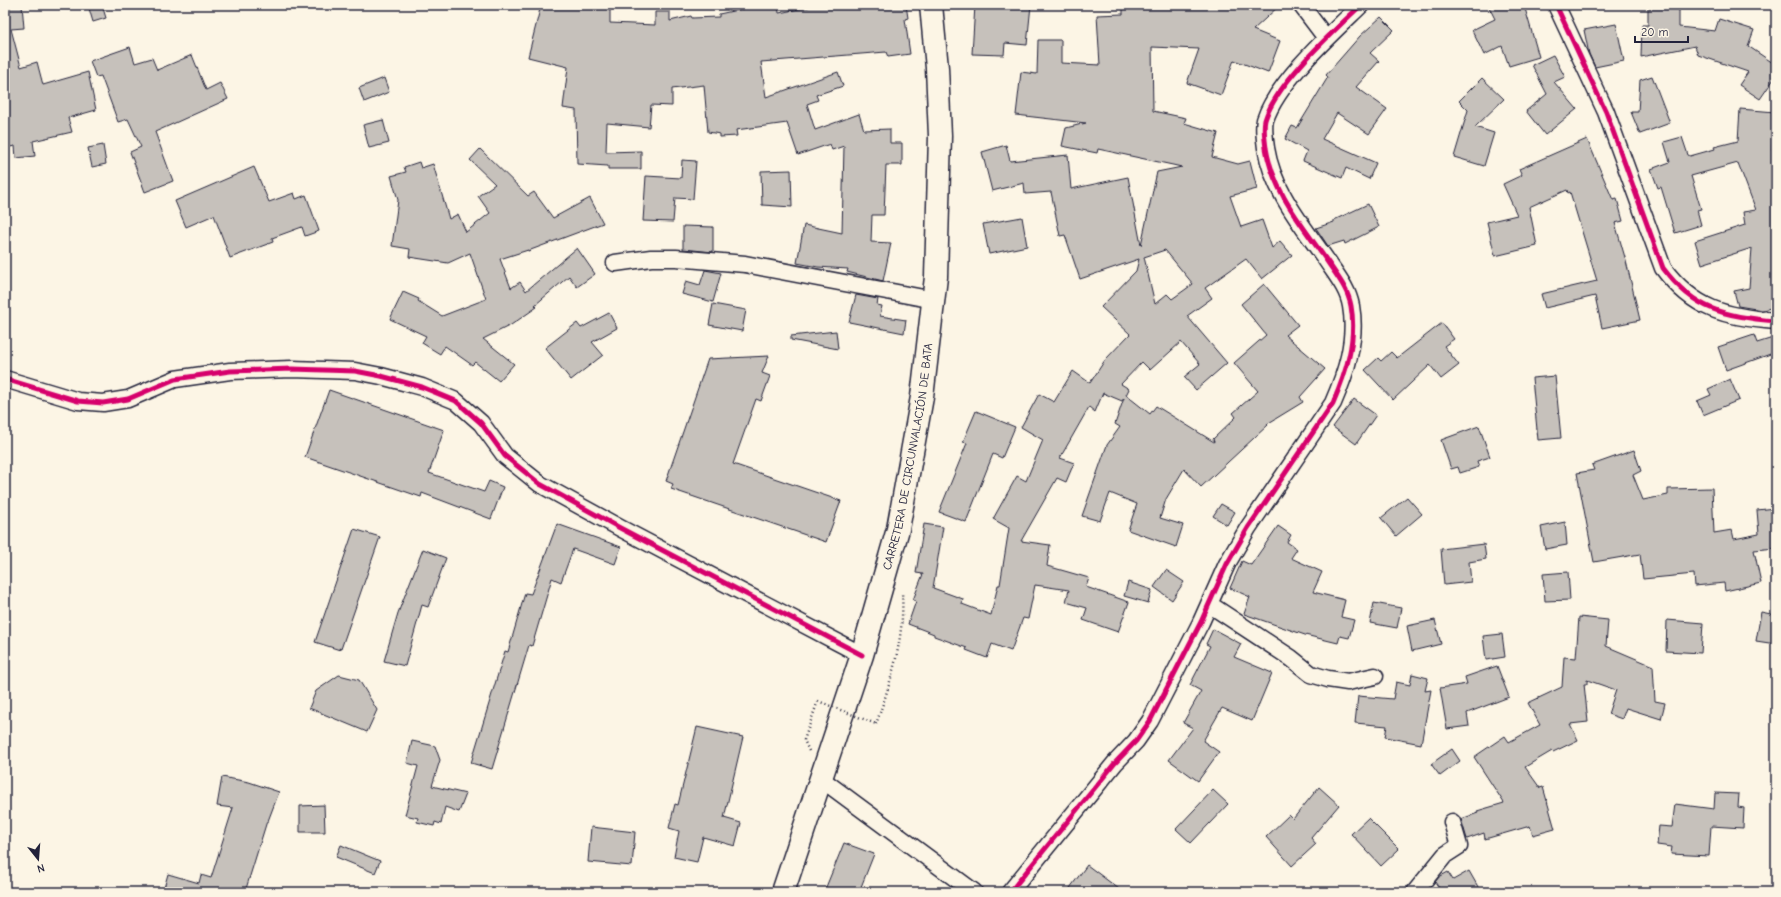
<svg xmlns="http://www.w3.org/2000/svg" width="1781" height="897" font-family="'Comic Neue',sans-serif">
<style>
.building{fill:#c6c1bb;stroke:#22223b;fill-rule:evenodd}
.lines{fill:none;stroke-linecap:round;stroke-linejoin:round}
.street-casing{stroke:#22223b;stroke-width:19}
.primary-casing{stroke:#22223b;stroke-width:25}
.path{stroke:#22223b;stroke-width:2.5;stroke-dasharray:1 3;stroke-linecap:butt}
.street{stroke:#fcf5e5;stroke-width:16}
.primary{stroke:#fcf5e5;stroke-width:22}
.path-bridge{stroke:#22223b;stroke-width:2.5;stroke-dasharray:1 3;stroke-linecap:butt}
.cycleway-casing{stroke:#fcf5e5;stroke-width:8}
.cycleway{stroke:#d6006c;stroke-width:5}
.labels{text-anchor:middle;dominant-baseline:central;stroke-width:4;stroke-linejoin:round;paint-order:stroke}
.street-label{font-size:12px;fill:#22223b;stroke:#fcf5e5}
</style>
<rect width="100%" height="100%" fill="#fcf5e5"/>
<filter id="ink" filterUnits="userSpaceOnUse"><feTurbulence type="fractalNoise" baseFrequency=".025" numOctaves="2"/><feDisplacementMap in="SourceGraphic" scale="8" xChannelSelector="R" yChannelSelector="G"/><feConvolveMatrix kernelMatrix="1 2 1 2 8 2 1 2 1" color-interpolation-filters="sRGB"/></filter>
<g filter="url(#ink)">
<!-- building -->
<path class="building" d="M5 5H22L24 28 11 29 21 67 37 62 43 85 88 72 96 110 68 118 72 132 33 141 35 156 16 158 15 146 5 148Z
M88 5H102L106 18 93 22Z
M541 5H610V23L655 25V12H670V21L691 16 692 18 719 17V14L761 5H778L779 13 809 7V5H906L908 18 905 19 910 54 888 57 886 52 761 62 766 97 838 72 843 86 816 95 818 100 807 104 815 130 859 114 864 130 890 129V143H902V165H886L884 215H872L871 242 891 243 883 281 847 272 848 269 818 267 797 263 804 225 842 233 844 146 832 150 830 144 798 155 787 123 736 130 737 136 720 137V134L708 132 704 85 672 89V106L651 105 649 127 607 123 606 152 641 151V169H608V166L577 164 576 110 563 108 568 67 528 57Z
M975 5H1031L1027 45 1005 43 1004 55 972 54Z
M1123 5H1280L1253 30 1280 41 1268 73 1234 60 1221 95 1187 83 1199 49 1152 47 1153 111 1186 118 1184 123 1218 133 1212 157 1238 164 1250 161 1257 189 1230 196 1241 227 1262 220 1272 248 1280 241 1292 255 1262 279 1246 259 1205 288 1212 298 1187 316 1227 363 1196 390 1184 377 1200 364 1181 342 1150 370 1142 362 1121 384 1129 389 1126 395 1150 414 1156 406 1214 442 1213 439 1236 417 1233 413 1258 391 1234 363 1266 335 1241 304 1264 284 1298 325 1285 335 1325 369 1300 397 1303 402 1267 424 1268 425 1201 487 1184 469 1166 499 1160 518 1183 525 1176 547 1128 530 1137 504 1110 493 1100 521 1082 516 1107 445 1120 427 1115 424 1124 398 1122 401 1103 393 1095 412 1089 407 1060 458 1074 463 1066 482 1057 478 1021 541 1050 545 1047 566 1089 578 1086 587 1129 602 1118 632 1083 620 1087 608 1066 602 1069 590 1035 585 1028 619 1023 618 1011 651 992 644 987 658 966 650 967 648 934 636V634L908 624 916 601 913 600 923 574 916 573 924 524 943 527 933 588 963 599 962 604 991 615 998 585H1000L1009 528 993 519 1017 476 1026 481 1043 440 1021 427 1039 394 1054 402 1073 371 1090 383 1105 360 1130 334 1101 307 1136 271 1139 259 1080 279 1065 235 1060 236 1051 192 1025 194 1024 183 992 191 982 152 1006 145 1010 161 1068 155 1071 189 1128 177 1141 245 1157 172 1182 167 1098 149 1097 153 1062 146 1066 128 1086 123 1016 115 1021 72 1037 74 1038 40H1061V63L1100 65 1097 15 1123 14ZM1165 250 1193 284 1172 299 1167 294 1155 304 1144 257Z
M1488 5H1524L1539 57 1509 66 1502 46 1484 55 1472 30 1495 19Z
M1648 5H1679V27L1715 31 1719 19 1754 30 1748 46 1776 65V76L1760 99 1739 85 1748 72 1698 55 1695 46 1641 57 1642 25H1648Z
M1381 17 1394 30 1370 53 1379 61 1356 87 1387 109 1369 134 1337 113 1322 139 1376 163 1369 179 1346 168 1342 178 1303 161 1307 151 1285 139 1292 126 1297 128 1328 77 1326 75 1360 36Z
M1616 24 1624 61 1595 67 1589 54 1584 30Z
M130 47 135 63 152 58 157 70 192 55 206 90 220 83 228 99 155 132 173 181 145 192 130 152 141 147 128 119 118 122 101 76 96 77 90 61Z
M1553 55 1565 77 1554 82 1577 109 1545 135 1526 111 1547 94 1532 65Z
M1652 76 1670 123 1640 134 1631 112H1638L1640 80Z
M384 78 389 92 364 102 359 88Z
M1482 78 1504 99 1475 127 1494 133 1484 166 1454 157 1468 110 1459 101Z
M1740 109 1775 112 1772 150 1776 148V307L1762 310 1738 306 1734 291 1749 288 1752 248 1702 264 1695 241 1745 225 1743 212 1756 210 1738 163 1691 176 1701 209 1697 210 1701 225 1675 233 1661 187 1658 188 1651 169 1670 162 1664 142 1682 137 1688 155 1690 156 1715 149 1714 147 1738 141Z
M383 120 389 143 369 148 363 125Z
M1587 139 1613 200 1617 199 1623 221 1615 223 1626 261 1640 320 1602 328 1595 296 1545 308 1541 294 1597 281 1570 192 1568 193 1567 190 1529 207 1537 246 1495 256 1487 222 1517 215 1503 184 1522 175 1519 169Z
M103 145 106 164 92 167 88 148Z
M480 149 528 196 534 192 553 218 590 198 603 223 528 251V250L500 259 511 288 520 282 526 291 577 248 595 274 577 287 569 276 535 305 537 307 511 325 483 339 514 364 499 381 475 362 472 365 445 346 440 354 422 343 426 336 390 319 403 292 419 299 418 301 442 316 486 299 470 253 448 263 409 257 410 249 392 246 398 200 391 176 406 172 404 167 419 162 421 168 433 164 449 219 458 214 466 232 490 213 478 196 495 184 470 160Z
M682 160 696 161 693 199 675 198 673 222 643 221 646 176 681 178Z
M254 167 269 202 294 193 296 199 306 195 319 231 305 236 302 227 272 238 273 242 230 258 214 215 186 227 175 201Z
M791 170 792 207 762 205 761 171Z
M1368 204 1379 227 1345 244 1344 241 1328 246 1316 228 1334 222V220Z
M1022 217 1027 246 989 254 983 224Z
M683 226 713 227V252L683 249Z
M705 270 721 273 713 302 682 294 686 281 700 285Z
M856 295 878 299 877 305 882 306 880 316 906 320 904 333 849 322Z
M713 304 746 310 742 331 709 325Z
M609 313 617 328 592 342 603 355 571 380 545 348 577 323 581 328Z
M1442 323 1454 339 1444 346 1459 365 1441 379 1430 365 1393 400 1365 370 1378 358 1381 361 1391 352 1397 358Z
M836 331 838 349 791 340V336Z
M1754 335 1757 343 1776 337V352L1726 370 1718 347Z
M769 356 762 373 770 376 761 401 756 399 733 464 841 501 826 542 671 489 673 484 666 481 708 359Z
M1555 376 1561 438 1538 440 1532 378Z
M1730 379 1739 400 1703 415 1697 401 1711 395 1708 389Z
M329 390 444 430 429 473 484 492 489 481 503 487 491 519 422 493 421 497 305 457Z
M1354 399 1376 415 1356 444 1333 427Z
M976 411 1015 427 1002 458 993 454 966 522 939 512 967 443 963 442Z
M1479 426 1490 457 1477 461 1479 467 1460 473 1458 467 1451 469 1441 440Z
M1634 450 1641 471 1633 475 1643 500 1668 495V489L1712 488 1714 533 1732 530 1734 539 1759 534 1757 510 1776 508V548L1754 550 1761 583 1725 591 1724 583 1695 586 1694 574 1643 579 1640 554 1594 562 1577 473 1594 470 1592 465Z
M1407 497 1422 514 1396 536 1381 518Z
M1221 504 1235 512 1227 525 1213 516Z
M1565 522 1567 545 1545 549 1541 527Z
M557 524 621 547 615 564 573 549 561 582 552 578 532 646 529 645 492 769 471 763 505 651 508 652 525 593 531 594Z
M1278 526 1291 535 1287 542 1297 549 1291 558 1322 572 1313 592 1345 600 1341 617 1354 620 1349 638 1340 636 1338 643 1305 635 1244 614 1250 597 1230 588 1242 561 1251 565Z
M354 529 380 537 341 649 339 648 340 650 315 642Z
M1484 544 1486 559 1469 562 1471 582 1444 585 1441 549Z
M423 549 446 558 428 607 422 605 405 666 384 661 398 613Z
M1166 570 1184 582 1172 600 1154 587Z
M1568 572 1570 600 1545 601 1543 574Z
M1128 582 1152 590 1148 603 1124 596Z
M1374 603 1401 608 1397 628 1370 623Z
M1761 612 1776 615V644L1756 641Z
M1579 617 1608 620 1606 646 1653 666 1655 701 1665 703 1661 719 1626 708 1622 719 1608 714 1616 690 1587 680V684H1584L1588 722 1570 724 1578 740 1553 752 1552 751 1525 767 1540 788 1543 787 1555 829 1533 835 1530 826 1485 839 1484 833 1467 839 1461 819 1478 813 1477 811 1504 803 1474 757 1505 736 1509 742 1540 725 1528 703 1562 687 1564 657 1576 658Z
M1435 620 1441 644 1412 651 1407 626Z
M1667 620 1703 623 1701 653 1666 651Z
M1213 629 1241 644 1234 657 1272 673 1252 721 1222 708 1203 741 1219 752 1198 781 1169 760 1193 728 1183 723 1201 691 1190 685 1210 646 1206 644Z
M1502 634 1505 657 1486 660 1483 636Z
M1497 666 1509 697 1467 713 1469 726 1447 729 1440 688 1467 684 1465 677Z
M1412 674 1428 678 1425 691 1431 690 1421 744 1385 737 1387 726 1355 723 1358 696 1393 699 1396 682 1410 685Z
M339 675 359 680 377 710 367 732 309 708 316 691Z
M697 727 743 737 724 818 741 823 735 846 703 837 697 862 674 857 679 831 669 828 675 804 678 805Z
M412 741 435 746 440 760 432 786 466 794 459 812 445 807 441 824 435 822 434 826 417 822 418 818 405 815 418 766 407 763Z
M1452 749 1460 761 1440 776 1431 764Z
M222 777 249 782 279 792 268 821H267L245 892H178L164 888 168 874 199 883 201 875 211 878 233 808 217 806Z
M1319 787 1339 805 1311 838 1316 844 1292 866 1266 837 1289 815 1293 819Z
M1213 790 1228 804 1191 843 1176 829Z
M1715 793 1739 794 1738 807 1744 808 1743 828 1711 826 1709 856 1671 854 1672 847 1657 845 1659 826 1672 827 1675 804 1714 809Z
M324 805 325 832H300V806Z
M1368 818 1399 849 1381 866 1351 834Z
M591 827 635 832 632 866 588 862Z
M844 843 874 854 859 892H824Z
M341 845 380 861 375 873 336 857Z
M1087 865 1123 892H1067Z
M1469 871 1481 892H1433L1439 888 1435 882 1439 877 1448 872 1453 880Z"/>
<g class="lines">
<defs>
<path id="street" d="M1301 5 1326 38
M1556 5 1606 112 1663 268C1694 310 1726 317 1776 321
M615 263 651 258H676L745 264 934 300
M5 379 78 401 103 403 128 399 175 379 230 371 292 369 355 371 381 376 422 387 456 401 481 423 505 456 540 484 620 528 862 655
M1209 604 1291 658 1311 674 1328 679 1348 682 1375 676
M820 778 974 892
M1010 892 1115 763 1136 741 1150 721 1201 622 1227 564 1248 528 1333 403C1346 373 1357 340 1351 306 1348 289 1337 276 1327 261 1303 226 1273 192 1266 148 1265 140 1263 128 1265 120 1277 82 1332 33 1361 5
M1415 892 1445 855 1459 846 1452 822"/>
<g id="primary">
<path id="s1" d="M783 892 862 655 898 529 922 397 936 277 940 136 937 68 931 5"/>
</g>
</defs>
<!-- street casing -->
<use href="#street" class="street-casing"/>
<!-- primary casing -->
<use href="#primary" class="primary-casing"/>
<!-- path -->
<path class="path" d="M876 724C891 682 905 637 902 592
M809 751 804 740 818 701"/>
<!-- street -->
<use href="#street" class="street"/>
<!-- primary -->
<use href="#primary" class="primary"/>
<!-- path-bridge -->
<path class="path-bridge" d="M818 701 876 724"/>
<defs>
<path id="cycleway" d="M1556 5 1606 112 1663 268C1694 310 1726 317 1776 321
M5 379 78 401 103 403 128 399 175 379 230 371 292 369 355 371 381 376 422 387 456 401 481 423 505 456 540 484 620 528 862 655
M1010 892 1115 763 1136 741 1150 721 1201 622 1227 564 1248 528 1333 403C1346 373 1357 340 1351 306 1348 289 1337 276 1327 261 1303 226 1273 192 1266 148 1265 140 1263 128 1265 120 1277 82 1332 33 1361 5"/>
</defs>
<!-- cycleway casing -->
<use href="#cycleway" class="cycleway-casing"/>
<!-- cycleway -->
<use href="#cycleway" class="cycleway"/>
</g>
</g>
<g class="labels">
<!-- street labels -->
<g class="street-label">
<text stroke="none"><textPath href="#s1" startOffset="454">CARRETERA DE CIRCUNVALACIÓN DE BATA</textPath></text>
</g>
</g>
<!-- margin -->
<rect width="1781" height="897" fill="none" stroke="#fcf5e5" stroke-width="20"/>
<rect x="10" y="10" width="1761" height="877" fill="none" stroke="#22223b" stroke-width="1.5" filter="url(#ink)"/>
<!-- north arrow -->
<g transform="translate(38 859) rotate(163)" stroke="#fcf5e5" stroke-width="3" paint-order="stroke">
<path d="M0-3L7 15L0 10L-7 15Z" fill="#22223b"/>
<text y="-6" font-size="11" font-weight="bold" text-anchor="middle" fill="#22223b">N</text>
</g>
<!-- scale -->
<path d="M1635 36v6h53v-6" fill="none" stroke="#22223b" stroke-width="2"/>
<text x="1641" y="36" font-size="12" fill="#22223b" stroke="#fcf5e5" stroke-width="3" paint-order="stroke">20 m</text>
</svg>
